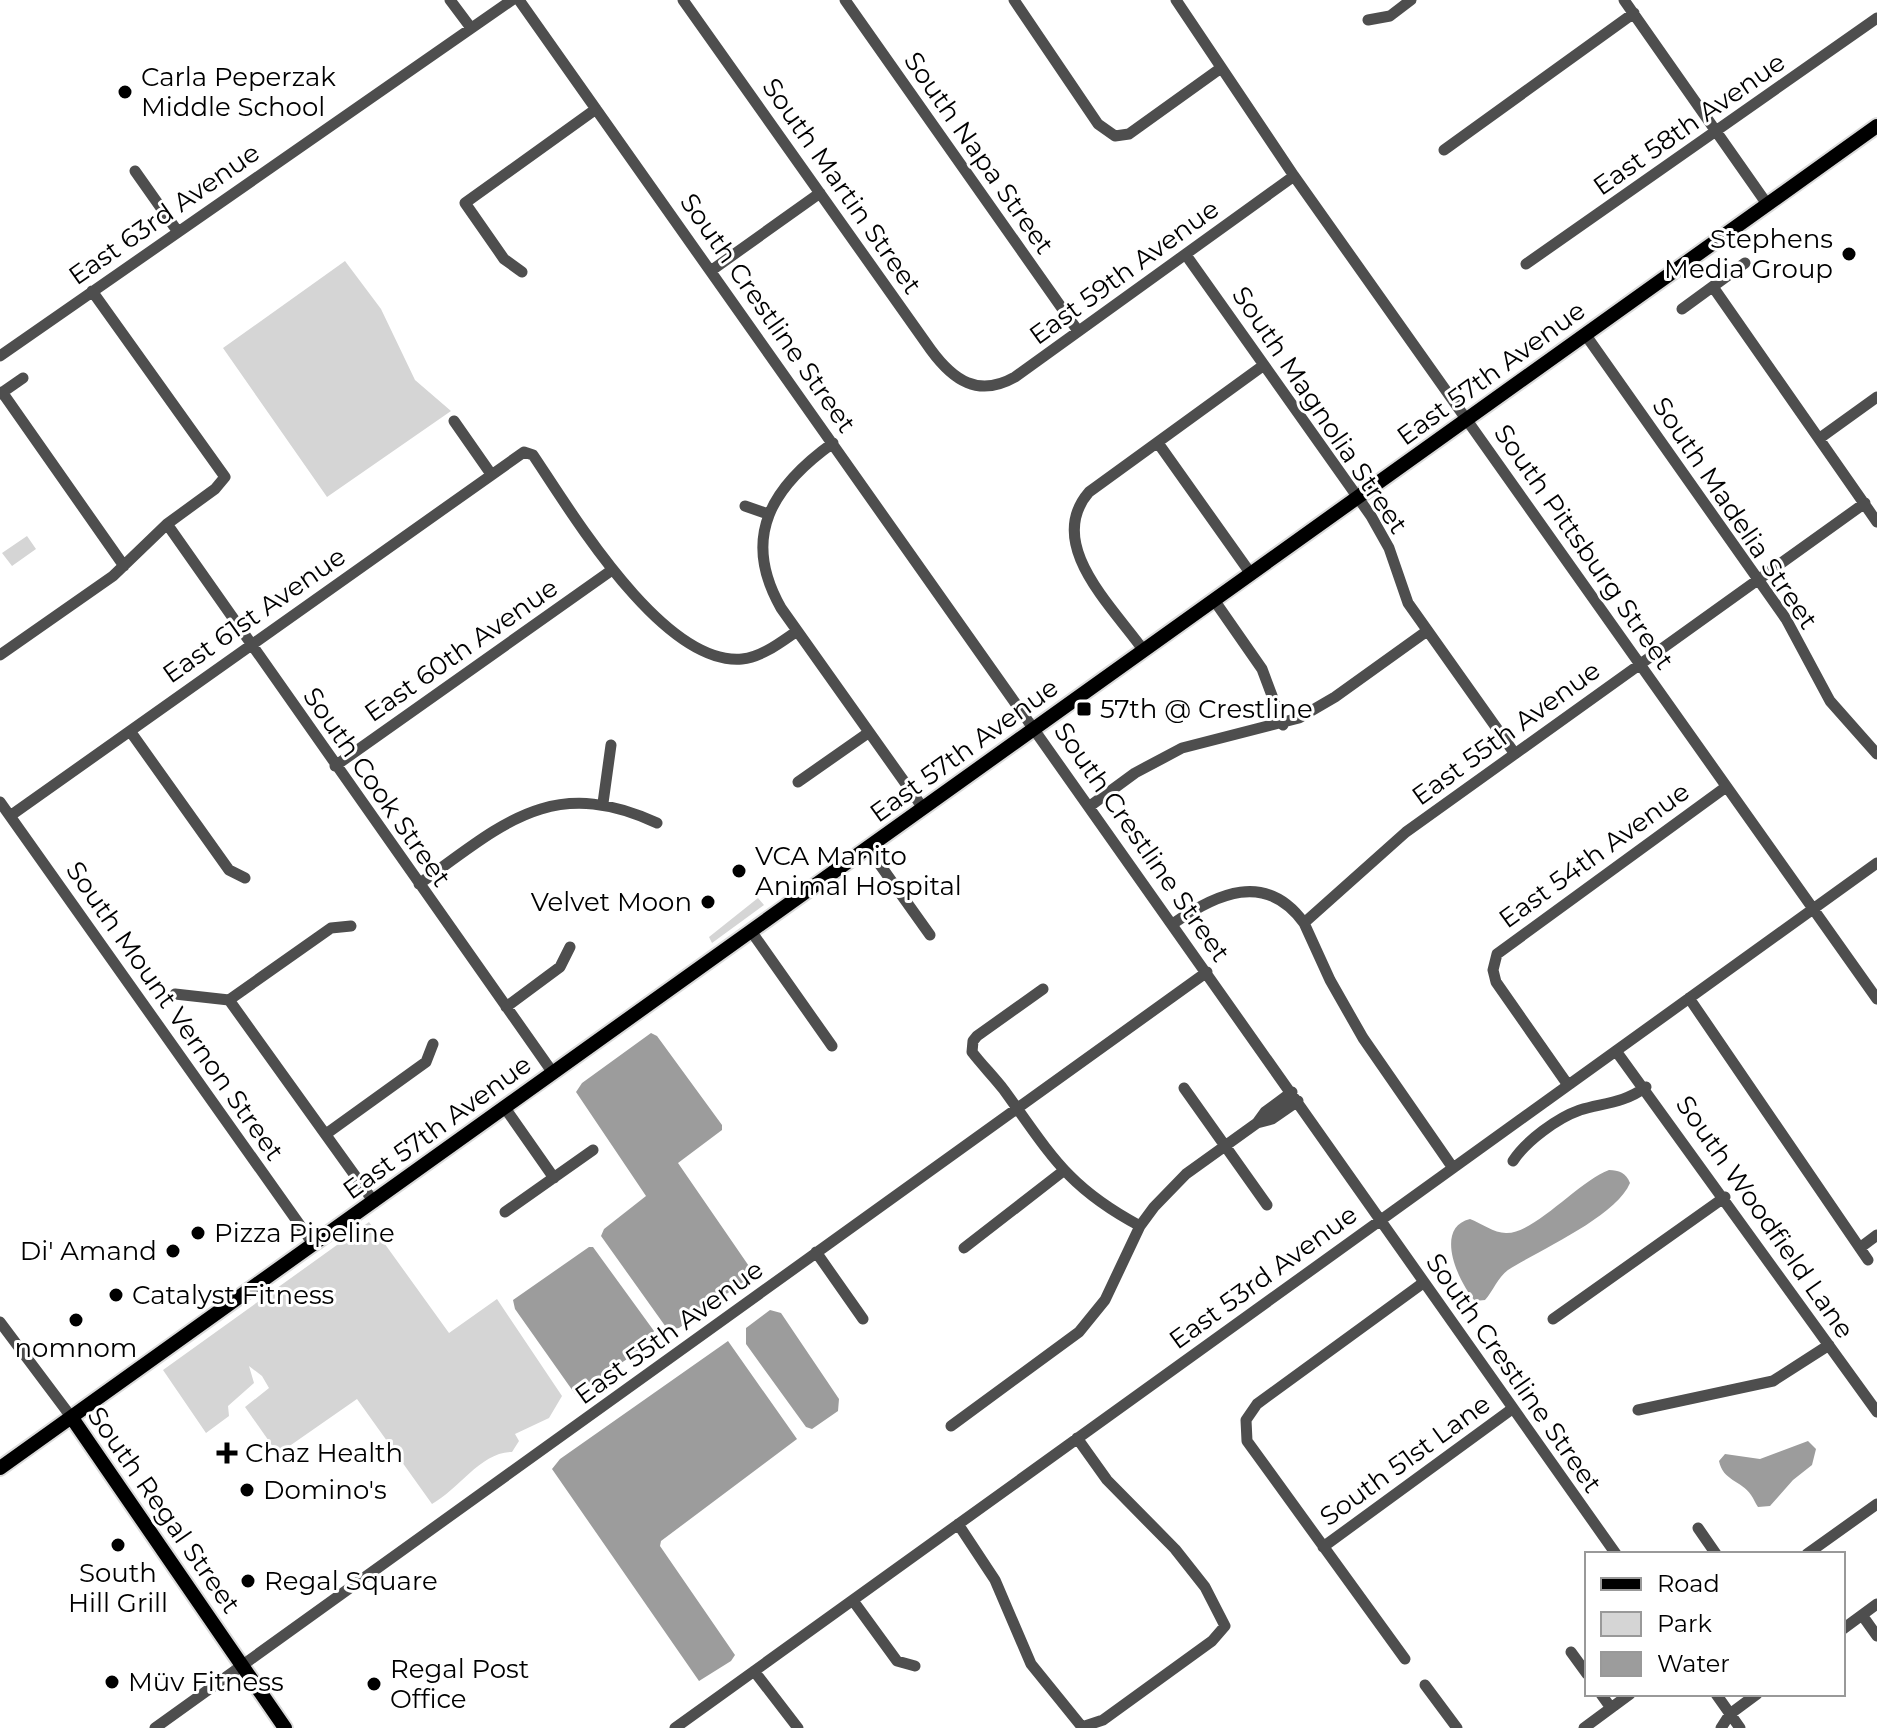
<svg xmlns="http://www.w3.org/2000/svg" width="1877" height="1728" font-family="Montserrat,sans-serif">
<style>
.green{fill:#d5d5d5}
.water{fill:#9c9c9c}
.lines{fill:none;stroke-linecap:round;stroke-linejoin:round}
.major-casing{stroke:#dbdbdb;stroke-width:18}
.minor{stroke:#4e4e4e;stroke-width:11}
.major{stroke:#000;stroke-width:14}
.poi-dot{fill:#000;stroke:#fff;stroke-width:3}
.labels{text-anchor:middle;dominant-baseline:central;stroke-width:6;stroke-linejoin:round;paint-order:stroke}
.poi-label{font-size:26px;fill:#000;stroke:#fff;text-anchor:start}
.street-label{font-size:26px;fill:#000;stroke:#fff}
</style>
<rect width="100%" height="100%" fill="#fff"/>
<!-- green -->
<path class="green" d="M345 261 381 309 415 380 451 411 327 497 223 348Z
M27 536 36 549 12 566 2 553Z
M758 898 764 905 712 943 709 937Z
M369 1222 449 1333 497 1299 562 1396 549 1418 515 1434 519 1441 512 1452C481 1452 458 1490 432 1504L357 1399 278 1454 245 1407 269 1388 262 1376 249 1366 254 1383 228 1406 229 1416 206 1433 163 1370Z"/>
<!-- water -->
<path class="water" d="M651 1033 657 1036 722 1125V1130L678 1163 753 1272 746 1280 679 1328 668 1330 601 1236 604 1229 646 1196 576 1092 582 1083Z
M1609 1170C1619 1170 1626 1173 1630 1183 1616 1217 1539 1250 1508 1270 1498 1277 1493 1291 1485 1300L1475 1301C1459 1283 1433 1228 1470 1219 1481 1223 1494 1233 1506 1233 1534 1234 1579 1181 1609 1170Z
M589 1247H593L654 1331 642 1349 575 1394 515 1309 513 1300Z
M770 1310 781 1313 839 1399 838 1411 812 1429 806 1427 746 1344V1328Z
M728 1341 797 1439 661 1541 660 1546 735 1655 731 1661 699 1681 552 1469 560 1459Z
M1808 1441 1816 1449 1812 1465 1793 1480 1770 1506 1758 1507C1755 1503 1754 1499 1751 1495 1741 1480 1723 1481 1719 1461L1725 1454 1760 1459Z"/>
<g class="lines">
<defs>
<path id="major" d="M72 1418 285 1728
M0 1468 1877 126"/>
</defs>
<!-- major casing -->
<use href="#major" class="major-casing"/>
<!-- minor -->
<path class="minor" d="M450 0 471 28
M519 0 1616 1554
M683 0 931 350C953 380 978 398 1015 377L1294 176
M845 0 1078 331
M1014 0 1098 124 1115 136 1129 134 1221 68
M1176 0 1294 176 1877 999
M1624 0 1767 204
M1368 20 1390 16 1411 0
M1444 150 1634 13
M135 171 178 232
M1186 255 1371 516 1389 548 1408 603 1515 754
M1526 264 1877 18
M712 270 820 193
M522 272 504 259 465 203 596 109
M1713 287 1877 522
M1682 309 1745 263
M1585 334 1786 619 1830 701 1877 754
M0 356 512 0
M2 392 124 566
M0 394 23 378
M454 421 491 474
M1820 438 1877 397
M833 443C773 486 740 536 781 608L923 808
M1158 443 1251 574
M745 506 768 514
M167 524 553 1073
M1214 600 1262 669 1283 725
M1144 651C1113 607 1044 544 1089 492L1264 365
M0 655 113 576 167 524 215 489 225 477 92 291
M130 731 229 870 245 878
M335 766 612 570
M798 782 868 733
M0 802 314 1245
M603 803 611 745
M1090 806 1135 773 1182 748 1299 718 1335 697 1427 631
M10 816 524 452 533 455C572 513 663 666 742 659 762 657 781 642 797 631
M868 848 930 935
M419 884C502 825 551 774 657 823
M1174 923C1216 894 1266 870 1304 923L1406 832 1865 503
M1304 923 1330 980 1363 1038 1453 1168
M751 931 832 1046
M1043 989 977 1036 973 1041 972 1052C982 1065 994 1077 1004 1090 1051 1155 1067 1187 1140 1226
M175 994 229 1000 374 1202
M1689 998 1868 1260
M229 1000 331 928 351 926
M506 1007 560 967 570 947
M1616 1051 1877 1412
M1568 1085 1496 982 1493 970 1497 954 1726 787
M1184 1088 1267 1205
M505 1108 554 1178
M1257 1123 1265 1112 1292 1092
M326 1134 426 1062 433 1044
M1513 1161C1526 1141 1557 1118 1580 1110 1604 1103 1624 1103 1646 1087
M505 1212 593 1150
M1861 1247 1877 1235
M964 1248 1062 1172
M816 1252 863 1319
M1553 1319 1725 1197
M0 1322 72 1418
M1638 1410 1773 1381 1829 1345
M951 1426 1079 1332 1105 1300 1140 1226 1154 1207 1186 1174 1257 1123 1272 1119 1298 1101
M958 1524 995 1580 1031 1664 1082 1727 1103 1720 1212 1641 1225 1626 1205 1587 1175 1549 1107 1480 1077 1438
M1698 1528 1716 1554
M1323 1547 1512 1409
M1807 1554 1877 1504
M854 1602 897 1661 915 1666
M1862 1615 1877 1636
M1843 1629 1877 1604
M1571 1652 1587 1674
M1405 1659 1247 1441 1246 1420 1257 1404 1423 1283
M754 1671 798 1728
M1425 1685 1457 1728
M1601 1694 1611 1708
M1716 1694 1740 1728
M155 1728 1207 972
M675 1728 1877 863
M1584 1728 1630 1694
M1721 1728 1730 1714 1757 1694"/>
<!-- major -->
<use href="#major" class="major"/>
</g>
<!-- markers -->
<g class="poi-dot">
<circle cx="125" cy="92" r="8"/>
<circle cx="1849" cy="254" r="8"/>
<rect x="1076" y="701" width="16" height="16" rx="4"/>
<circle cx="739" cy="871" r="8"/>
<circle cx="708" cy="902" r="8"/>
<circle cx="198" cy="1233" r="8"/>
<circle cx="173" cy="1251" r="8"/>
<circle cx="116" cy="1295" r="8"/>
<circle cx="76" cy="1320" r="8"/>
<path d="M223 1441h8v8h8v8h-8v8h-8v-8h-8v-8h8z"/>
<circle cx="247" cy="1490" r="8"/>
<circle cx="118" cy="1545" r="8"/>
<circle cx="248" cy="1581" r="8"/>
<circle cx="112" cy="1682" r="8"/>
<circle cx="374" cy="1684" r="8"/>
</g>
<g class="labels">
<!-- poi labels -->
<g class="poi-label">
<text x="141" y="77">Carla Peperzak<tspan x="141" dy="30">Middle School</tspan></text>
<text x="1833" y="239" text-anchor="end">Stephens<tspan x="1833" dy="30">Media Group</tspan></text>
<text x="1100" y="709">57th @ Crestline</text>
<text x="755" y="856">VCA Manito<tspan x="755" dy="30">Animal Hospital</tspan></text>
<text x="692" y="902" text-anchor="end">Velvet Moon</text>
<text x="214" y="1233">Pizza Pipeline</text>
<text x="157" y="1251" text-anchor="end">Di' Amand</text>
<text x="132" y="1295">Catalyst Fitness</text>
<text x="76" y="1348" text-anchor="middle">nomnom</text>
<text x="245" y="1453">Chaz Health</text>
<text x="263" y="1490">Domino's</text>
<text x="118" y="1573" text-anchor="middle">South<tspan x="118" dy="30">Hill Grill</tspan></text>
<text x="264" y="1581">Regal Square</text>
<text x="390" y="1669">Regal Post<tspan x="390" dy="30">Office</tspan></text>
<text x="128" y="1682">Müv Fitness</text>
</g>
<!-- street labels -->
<g class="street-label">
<text transform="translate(1689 124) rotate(-35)">East 58th Avenue</text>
<text transform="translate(979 153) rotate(55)">South Napa Street</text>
<text transform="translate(842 186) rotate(55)">South Martin Street</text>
<text transform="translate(164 214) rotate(-35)">East 63rd Avenue</text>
<text transform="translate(1124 272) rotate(-36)">East 59th Avenue</text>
<text transform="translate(768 313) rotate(55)">South Crestline Street</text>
<text transform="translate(1491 373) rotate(-36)">East 57th Avenue</text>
<text transform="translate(1320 410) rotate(56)">South Magnolia Street</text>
<text transform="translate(1735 513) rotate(56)">South Madelia Street</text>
<text transform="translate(1584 547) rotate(55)">South Pittsburg Street</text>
<text transform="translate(254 615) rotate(-35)">East 61st Avenue</text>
<text transform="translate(461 650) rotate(-35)">East 60th Avenue</text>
<text transform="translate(1506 733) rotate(-36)">East 55th Avenue</text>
<text transform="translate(964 750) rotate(-36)">East 57th Avenue</text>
<text transform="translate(377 787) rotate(55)">South Cook Street</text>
<text transform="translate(1142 842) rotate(55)">South Crestline Street</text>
<text transform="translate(1594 855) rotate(-36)">East 54th Avenue</text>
<text transform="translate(175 1011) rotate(55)">South Mount Vernon Street</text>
<text transform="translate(437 1127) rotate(-36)">East 57th Avenue</text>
<text transform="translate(1765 1217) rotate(55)">South Woodfield Lane</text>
<text transform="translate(1263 1277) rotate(-36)">East 53rd Avenue</text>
<text transform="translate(669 1332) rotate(-36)">East 55th Avenue</text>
<text transform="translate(1514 1373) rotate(55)">South Crestline Street</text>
<text transform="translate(1405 1460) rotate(-36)">South 51st Lane</text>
<text transform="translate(164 1510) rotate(55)">South Regal Street</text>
</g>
</g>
<!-- legend -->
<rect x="1585" y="1552" width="260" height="144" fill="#ffffff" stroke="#999999" stroke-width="2"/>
<rect x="1601" y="1578" width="40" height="12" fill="#000000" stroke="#999999" stroke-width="2"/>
<text x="1657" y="1592" font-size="24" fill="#000000">Road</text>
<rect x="1601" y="1612" width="40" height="24" fill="#d5d5d5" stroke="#999999" stroke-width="2"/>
<text x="1657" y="1632" font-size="24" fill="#000000">Park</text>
<rect x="1601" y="1652" width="40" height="24" fill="#9c9c9c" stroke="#999999" stroke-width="2"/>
<text x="1657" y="1672" font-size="24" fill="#000000">Water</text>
</svg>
